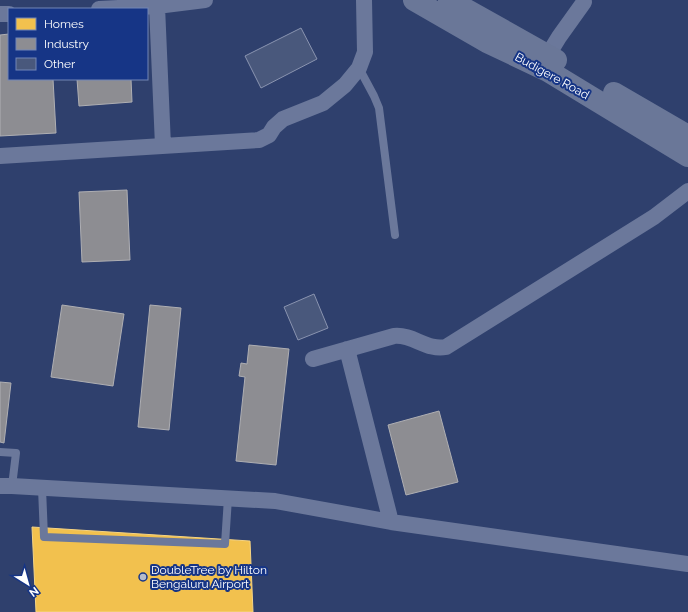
<svg xmlns="http://www.w3.org/2000/svg" width="688" height="612" font-family="Raleway,sans-serif">
<style>
.homes{fill:#f2c14e;stroke:#f6d483}
.industry{fill:#8d8d92;stroke:#afafb3}
.building{fill:#49587c;stroke:#8a94b0}
.lines{fill:none;stroke-linecap:round;stroke-linejoin:round}
.service{stroke:#6b789b;stroke-width:8}
.minor{stroke:#6b789b;stroke-width:16}
.primary{stroke:#6a7798;stroke-width:22}
.poi-dot{fill:#b6bccc;stroke:#163586;stroke-width:1.5}
.labels{text-anchor:middle;dominant-baseline:central;stroke-width:4;stroke-linejoin:round;paint-order:stroke}
.street-label{font-size:12px;fill:#fff;stroke:#163586}
.poi-label{font-size:12px;fill:#fff;stroke:#163586;text-anchor:start}
</style>
<rect width="100%" height="100%" fill="#2f406d"/>
<!-- homes -->
<path class="homes" d="M32 527 250 541 253 612H36Z"/>
<!-- industry -->
<path class="industry" d="M9 34V79H53L56 133 0 136V35Z
M77 79H131L132 102 79 106Z
M127 190 130 260 82 262 79 192Z
M62 305 124 314 113 386 51 377Z
M150 305 181 308 169 430 138 427Z
M249 345 289 349 276 465 236 461 245 377 239 376 241 363 247 364Z
M0 382 11 383 4 443 0 442Z
M439 411 458 482 406 495 388 425Z"/>
<!-- building -->
<path class="building" d="M301 28 317 59 261 88 245 56Z
M314 294 328 328 298 340 284 307Z"/>
<g class="lines">
<!-- service -->
<path class="service" d="M359 68 374 96 379 108 395 235
M0 452 16 453 12 486
M42 488 44 537 225 544 228 498"/>
<!-- minor -->
<path class="minor" d="M157 6 163 146
M99 9 157 6 205 0
M0 14H9
M548 55 559 37 584 2
M0 156 259 140 269 135 274 127 283 119 323 103 345 85 359 68 365 52 364 0
M347 349 391 522
M313 359 394 336C413 334 427 351 446 347L654 217 688 191
M0 486H12L275 501 391 522 688 564"/>
<!-- primary -->
<path class="primary" d="M414 0 487 42 548 71 688 156
M449 0 556 60
M614 93 688 136"/>
</g>
<!-- markers -->
<circle class="poi-dot" cx="143" cy="577" r="4"/>
<g class="labels">
<!-- street labels -->
<g class="street-label">
<text transform="translate(552 76) rotate(29)">Budigere Road</text>
</g>
<!-- poi labels -->
<g class="poi-label">
<text x="151" y="570">DoubleTree by Hilton<tspan x="151" dy="14">Bengaluru Airport</tspan></text>
</g>
</g>
<!-- legend -->
<rect x="8" y="8" width="140" height="72" fill="#163586" stroke="#7386b6"/>
<rect x="16" y="18" width="20" height="12" fill="#f2c14e" stroke="#7386b6"/>
<text x="44" y="28" font-size="12" fill="#ffffff">Homes</text>
<rect x="16" y="38" width="20" height="12" fill="#8d8d92" stroke="#7386b6"/>
<text x="44" y="48" font-size="12" fill="#ffffff">Industry</text>
<rect x="16" y="58" width="20" height="12" fill="#49587c" stroke="#7386b6"/>
<text x="44" y="68" font-size="12" fill="#ffffff">Other</text>
<!-- north arrow -->
<g transform="translate(28 584) rotate(143)" stroke="#163586" stroke-width="3" paint-order="stroke">
<path d="M0-3L7 15L0 10L-7 15Z" fill="#ffffff"/>
<text y="-6" font-size="11" font-weight="bold" text-anchor="middle" fill="#ffffff">N</text>
</g>
</svg>
